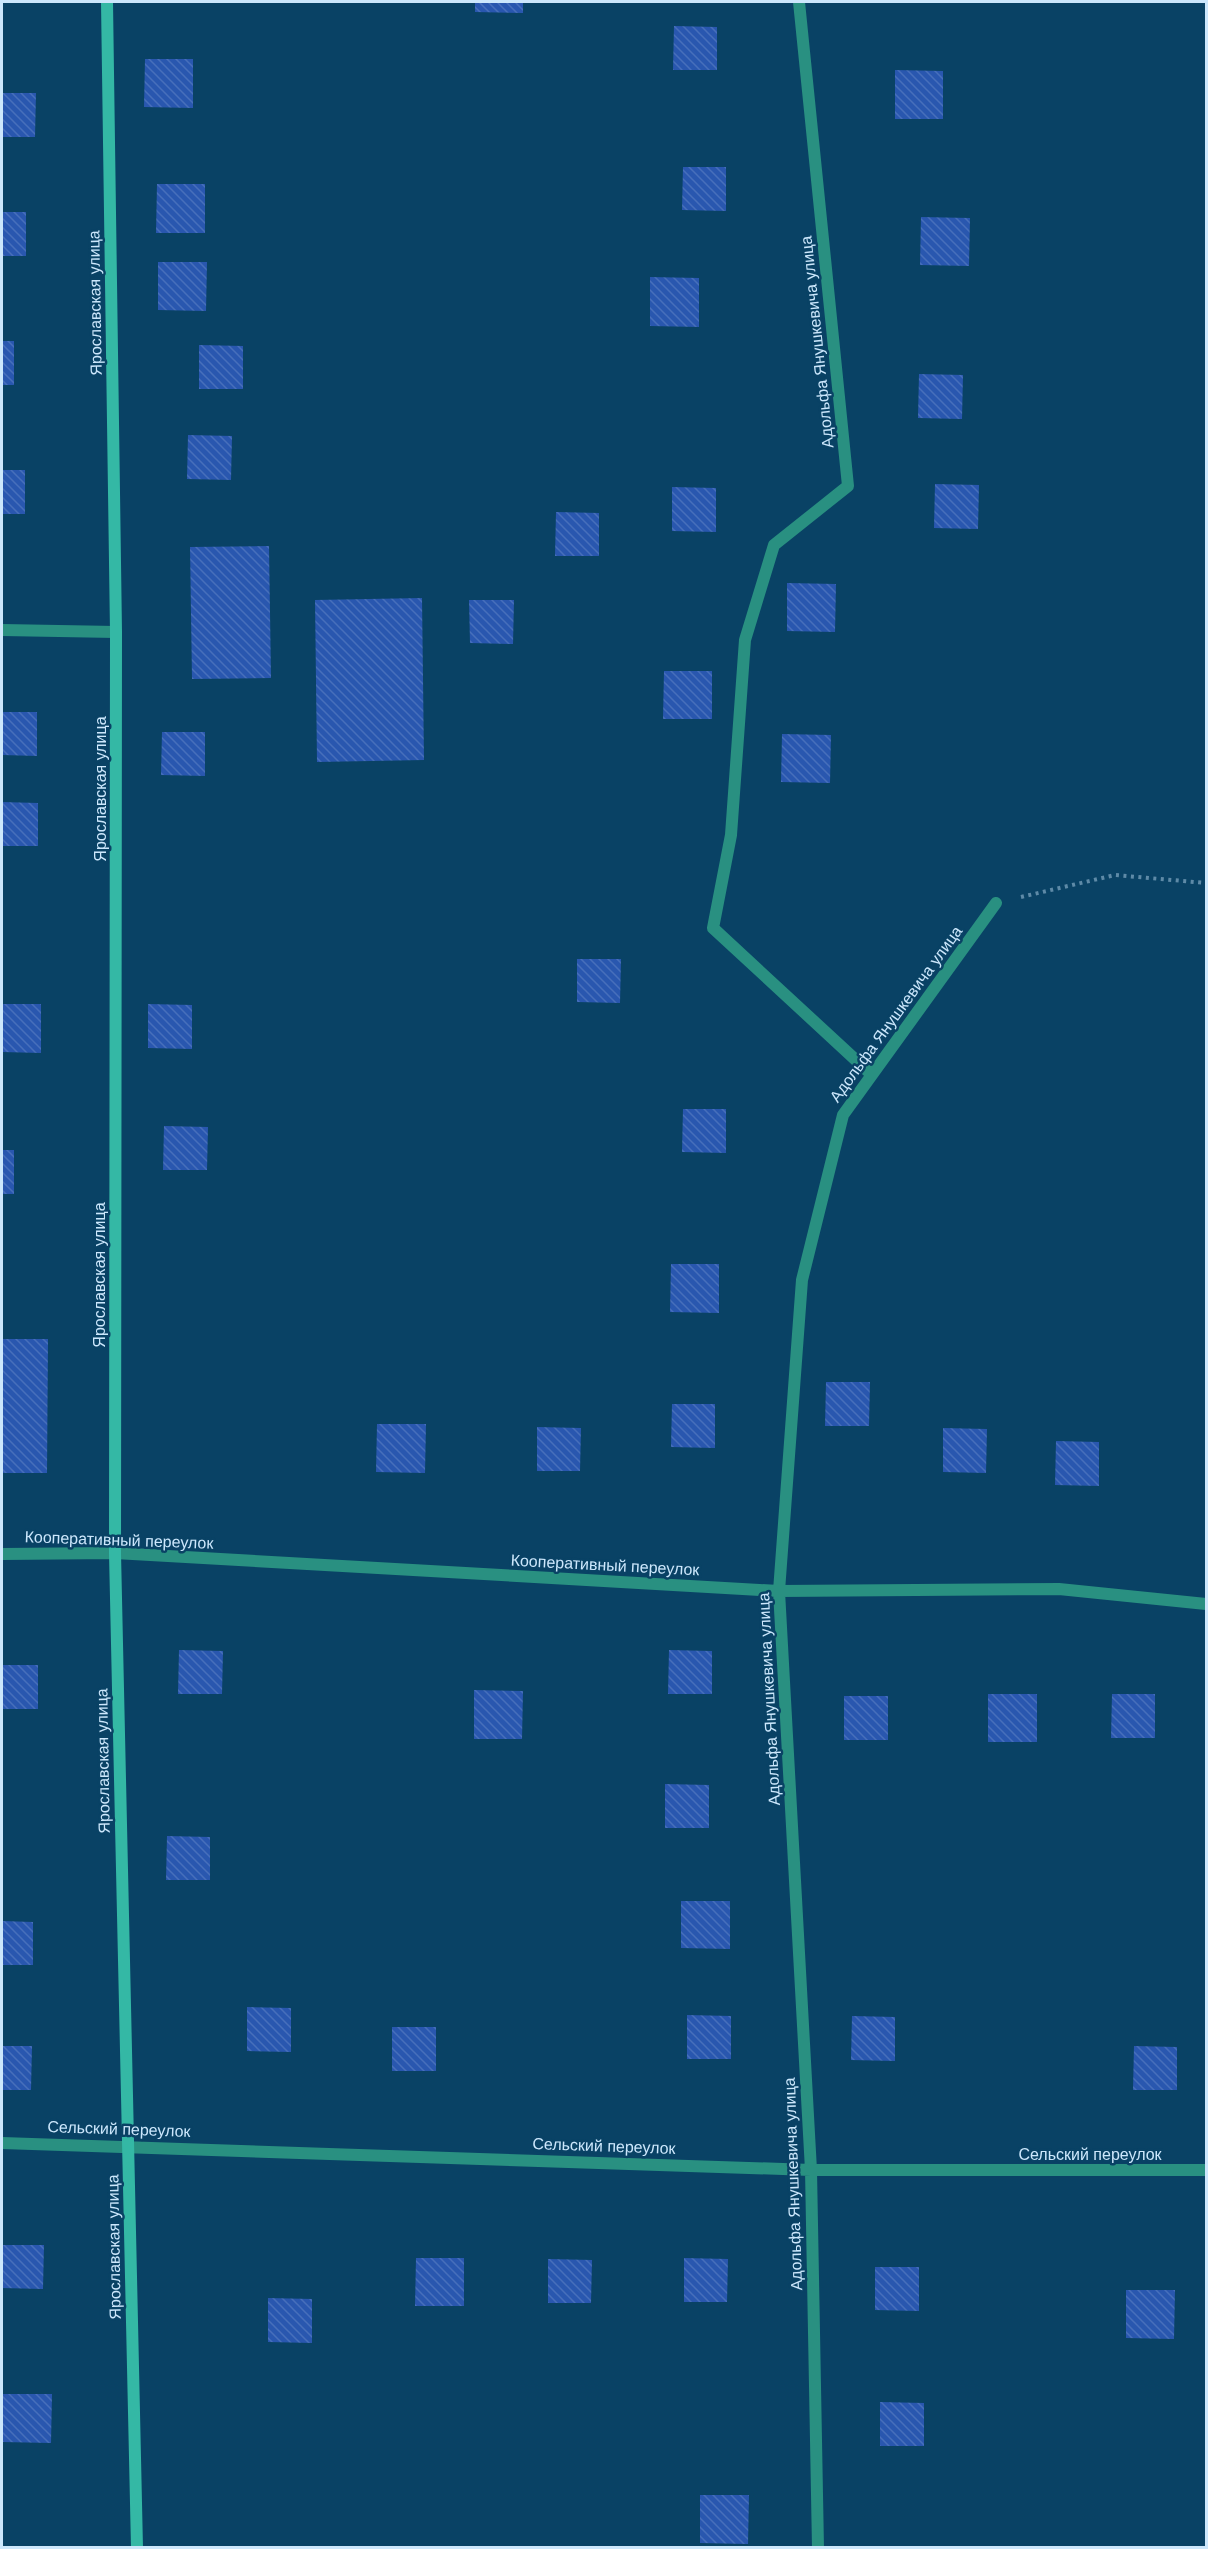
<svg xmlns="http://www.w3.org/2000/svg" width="1208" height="2549" font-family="Helvetica,sans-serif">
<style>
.building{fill:url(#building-back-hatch)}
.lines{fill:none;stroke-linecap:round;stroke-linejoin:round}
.path{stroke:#5e8aa7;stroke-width:4;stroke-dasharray:3 4.5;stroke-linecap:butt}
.lane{stroke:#299081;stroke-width:12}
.secondary{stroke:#34b8a5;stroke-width:12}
.labels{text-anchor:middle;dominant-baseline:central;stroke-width:5;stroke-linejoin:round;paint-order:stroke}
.street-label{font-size:16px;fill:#cce7fc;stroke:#094265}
</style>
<defs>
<pattern id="building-back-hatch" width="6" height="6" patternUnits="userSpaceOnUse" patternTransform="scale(1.5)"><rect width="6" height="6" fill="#2957af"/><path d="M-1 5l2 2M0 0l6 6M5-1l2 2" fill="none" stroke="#476fbb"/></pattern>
</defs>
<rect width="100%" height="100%" fill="#094265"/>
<!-- building -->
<path class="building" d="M475 2H523V13L475 12Z
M674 26 717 27V70H673Z
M145 59H193V108L144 107Z
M895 70 943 71V119H895Z
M2 93H36L35 137H2Z
M683 167H726V211L682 210Z
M157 184H205V233H156Z
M2 212H26V256H2Z
M921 217 970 218 969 266 920 265Z
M158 262H207L206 311 158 310Z
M650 277 699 278V327L650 326Z
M2 341H14V385H2Z
M199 345 243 346V389H199Z
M919 374 963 375 962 419 918 418Z
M188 435 232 436 231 480 187 479Z
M2 470H25V514H2Z
M935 484 979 485 978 529 934 528Z
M672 487 716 488V532L672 531Z
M556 512 599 513V556H555Z
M269 546 271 678 192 679 190 547Z
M787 583 836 584 835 632 787 631Z
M422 598 424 760 317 762 315 600Z
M469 600H514L513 644 470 643Z
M664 671H712V719H663Z
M2 712H37V756L2 755Z
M162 732H205V776L161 775Z
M782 734 831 735 830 783 781 782Z
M2 802 38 803V846H2Z
M577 959H621L620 1003 577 1002Z
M2 1004H41V1053L2 1052Z
M148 1004 192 1005V1049L148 1048Z
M683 1109H726V1153L682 1152Z
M164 1126 208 1127 207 1170H163Z
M2 1150H14V1194H2Z
M671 1264H719V1313L670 1312Z
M2 1339H48L47 1473H2Z
M826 1382H870L869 1426H825Z
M672 1404H715V1448L671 1447Z
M377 1424H426L425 1473 376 1472Z
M537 1427 581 1428 580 1471H537Z
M943 1428 987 1429 986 1473 943 1472Z
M1056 1441 1099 1442V1486L1055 1485Z
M179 1650 223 1651 222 1694H178Z
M669 1650 712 1651V1694H668Z
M2 1665H38V1709H2Z
M474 1690 523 1691 522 1739H474Z
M988 1694H1037V1742H988Z
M1112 1694H1155V1738H1111Z
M844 1696H888V1740H844Z
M665 1784 709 1785V1828H665Z
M167 1836 210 1837V1880H166Z
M681 1901H730V1949L681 1948Z
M2 1921 33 1922V1965H2Z
M247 2007 291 2008V2052L247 2051Z
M687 2015 731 2016V2059H687Z
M852 2016 895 2017V2061L851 2060Z
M392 2027H436V2071H392Z
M2 2046H32L31 2090H2Z
M1134 2046 1177 2047V2090H1133Z
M2 2245H44L43 2289 2 2288Z
M416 2258H464V2306H415Z
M684 2258 728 2259 727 2302H684Z
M548 2259 592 2260 591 2303H548Z
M875 2267H919V2311L875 2310Z
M1126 2290H1175L1174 2339 1126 2338Z
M268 2298 312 2299V2343L268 2342Z
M3 2394H52L51 2443 2 2442Z
M880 2402 924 2403V2446H880Z
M700 2495H749L748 2544 700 2543Z"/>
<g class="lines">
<!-- path -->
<path class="path" d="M1021 897 1115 875 1206 883"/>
<!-- lane -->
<path class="lane" d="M799 2 848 486 774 545 745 640 731 835 713 928 872 1075
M2 630 116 632
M2 1554 115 1553 779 1591 1059 1589 1206 1604
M2 2143 811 2170H1206
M818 2548 811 2170 779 1591 802 1280 843 1115 996 903"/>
<!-- secondary -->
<path class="secondary" d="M107 2 116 632 115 1553 137 2548"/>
</g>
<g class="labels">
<!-- street labels -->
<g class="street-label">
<text transform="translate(95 303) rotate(-91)">Ярославская улица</text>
<text transform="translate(817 342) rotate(-96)">Адольфа Янушкевича улица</text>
<text transform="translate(100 789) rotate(-90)">Ярославская улица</text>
<text transform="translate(896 1014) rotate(-54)">Адольфа Янушкевича улица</text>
<text transform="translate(99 1275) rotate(-90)">Ярославская улица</text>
<text transform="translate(119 1540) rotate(2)">Кооперативный переулок</text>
<text transform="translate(605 1565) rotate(3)">Кооперативный переулок</text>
<text transform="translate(769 1699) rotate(-93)">Адольфа Янушкевича улица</text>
<text transform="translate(103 1761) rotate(-91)">Ярославская улица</text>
<text transform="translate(119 2129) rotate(2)">Сельский переулок</text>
<text transform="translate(604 2146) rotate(2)">Сельский переулок</text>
<text x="1090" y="2154">Сельский переулок</text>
<text transform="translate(793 2184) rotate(-92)">Адольфа Янушкевича улица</text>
<text transform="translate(114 2247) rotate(-91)">Ярославская улица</text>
</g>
</g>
<!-- border -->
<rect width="1208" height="2549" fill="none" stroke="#cce7fc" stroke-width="6"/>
</svg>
